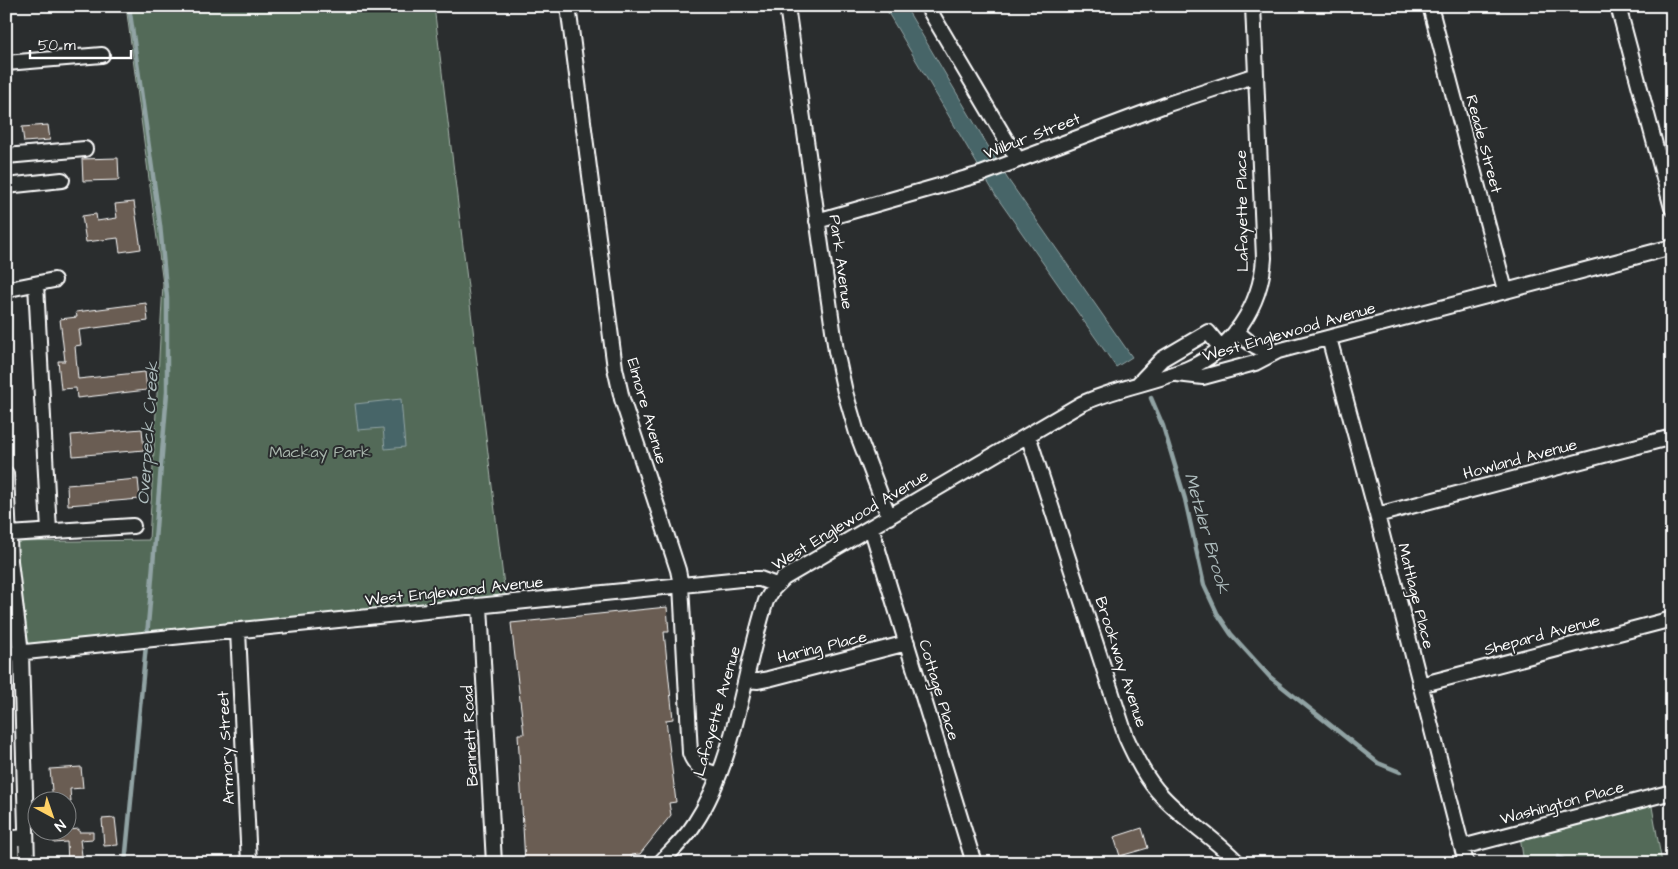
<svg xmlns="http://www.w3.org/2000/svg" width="1678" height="869" font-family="'Architects Daughter',sans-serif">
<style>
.green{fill:#526b59;stroke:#a8b5ac}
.water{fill:#476568;stroke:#91a3a4}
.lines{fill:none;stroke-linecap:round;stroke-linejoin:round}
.stream{stroke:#91a3a4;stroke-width:4.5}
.building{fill:#6b5d52;stroke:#fff}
.minor-casing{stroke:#fff;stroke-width:18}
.minor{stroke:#2a2d2e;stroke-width:14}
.labels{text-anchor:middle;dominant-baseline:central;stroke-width:4;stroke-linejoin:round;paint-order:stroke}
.street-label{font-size:16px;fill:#fff;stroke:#2a2d2e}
.park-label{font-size:16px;fill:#a8b5ac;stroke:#2a2d2e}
.water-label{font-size:18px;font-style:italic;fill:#acbabb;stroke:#2a2d2e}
</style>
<rect width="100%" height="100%" fill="#2a2d2e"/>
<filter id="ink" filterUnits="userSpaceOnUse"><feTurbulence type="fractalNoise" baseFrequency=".02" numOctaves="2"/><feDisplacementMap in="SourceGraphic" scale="10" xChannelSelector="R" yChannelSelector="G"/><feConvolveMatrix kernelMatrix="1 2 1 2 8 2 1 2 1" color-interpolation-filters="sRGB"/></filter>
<g filter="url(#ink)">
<!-- green -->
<path class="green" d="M126 6H434L506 602 17 646 10 542 149 540 163 284Z
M1651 801 1662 863H1524L1520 836Z"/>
<!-- water -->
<path class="water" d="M884 6H905L1007 178 1132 357 1116 367 996 196Z
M401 399 405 447 385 449 383 428 358 430 355 404Z"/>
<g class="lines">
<!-- stream -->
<path class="stream" d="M1151 398 1163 426 1185 499 1204 585 1217 613 1231 634 1270 677 1378 763 1400 772
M1558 857 1569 863
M125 863 149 614 167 392V298L160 225 129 6"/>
</g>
<!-- building -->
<path class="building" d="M48 125 50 140 24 142 22 127Z
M118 158 119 180 83 181 82 159Z
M134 202 141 249 120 252 118 238 86 242 82 216 96 214 97 221 117 218 115 204Z
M146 303 148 321 79 330 81 345 75 346 78 379 145 372 147 390 77 398 76 388 61 389 58 361H65L60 319 77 317 76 312Z
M142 429 144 450 73 456 71 435Z
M138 479 140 499 68 505 67 485Z
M667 607 669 632H664L673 719 666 720 676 802 669 803 671 815 640 854 631 855 632 860 604 863H525L518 734H524L511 623Z
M81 767 83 788 70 789 71 802H53L50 769Z
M115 818 118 845 104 846 102 819Z
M1142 828 1148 848 1120 856 1114 837Z
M79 829V832H93V839L80 840 83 863H68L67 842 54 843 52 832H68V830Z"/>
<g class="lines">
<defs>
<path id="minor" d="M568 6 615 368 622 399 678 570 681 585 690 753C695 768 705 771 719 775
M787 6 836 351 845 392 857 433 889 517
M927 6 1018 160
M1430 6 1505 290
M1618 6 1672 208
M6 63 102 55
M6 156 85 149
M6 186 62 180
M817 221 981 174 1168 104 1256 75
M36 284 49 531
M6 291 14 288 54 280
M1236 331C1248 342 1261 353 1278 351
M1329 338 1377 515 1466 863
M1177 374 1203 377 1255 363 1278 351 1672 247
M1139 383 1162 359 1208 332 1221 348
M1028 435 1126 737C1136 759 1146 779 1162 796 1185 821 1215 838 1238 863
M6 474 10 561 21 653 27 863
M1377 515 1672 437
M871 527 974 863
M9 534 133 526
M480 606 494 863
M238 631 249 863
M6 654 741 579H760L776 585
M746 680 758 681 768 679 907 643
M1420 685 1672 619
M1462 847 1672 792
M12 863 11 842 14 838 25 837
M660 863C672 850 686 838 695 823 736 761 743 672 766 601L773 589 784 578 1081 404C1115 388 1152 383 1187 369 1232 350 1261 306 1264 258L1253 6"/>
</defs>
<!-- minor casing -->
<use href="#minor" class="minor-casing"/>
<!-- minor -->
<use href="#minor" class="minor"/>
</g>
</g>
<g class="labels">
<!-- street labels -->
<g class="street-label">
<text transform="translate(1032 136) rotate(-21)">Wilbur Street</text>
<text transform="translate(1484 144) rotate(75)">Reade Street</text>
<text transform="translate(1242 211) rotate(-91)">Lafayette Place</text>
<text transform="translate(841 262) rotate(82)">Park Avenue</text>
<text transform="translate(1289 332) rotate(-16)">West Englewood Avenue</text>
<text transform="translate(647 411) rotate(74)">Elmore Avenue</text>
<text transform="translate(1520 459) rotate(-15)">Howland Avenue</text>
<text transform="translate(850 520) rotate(-31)">West Englewood Avenue</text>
<text transform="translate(454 591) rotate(-6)">West Englewood Avenue</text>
<text transform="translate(1416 596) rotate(76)">Mattlage Place</text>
<text transform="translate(1542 635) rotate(-15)">Shepard Avenue</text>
<text transform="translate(822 647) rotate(-14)">Haring Place</text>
<text transform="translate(1121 662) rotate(72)">Brookway Avenue</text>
<text transform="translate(939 690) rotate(73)">Cottage Place</text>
<text transform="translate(717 711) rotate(-74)">Lafayette Avenue</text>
<text transform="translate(470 736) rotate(-93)">Bennett Road</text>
<text transform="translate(226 748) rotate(-93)">Armory Street</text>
<text transform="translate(1562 803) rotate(-15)">Washington Place</text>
</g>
<!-- park labels -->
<g class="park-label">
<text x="320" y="452">Mackay Park</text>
</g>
<!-- water labels -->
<g class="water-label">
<text transform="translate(148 433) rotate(-86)">Overpeck Creek</text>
<text transform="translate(1207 533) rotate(74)">Metzler Brook</text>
</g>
</g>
<!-- margin -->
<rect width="1678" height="869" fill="none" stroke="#2a2d2e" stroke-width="25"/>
<rect x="12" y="12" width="1653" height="844" fill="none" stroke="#fff" stroke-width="2" filter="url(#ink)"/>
<!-- north arrow -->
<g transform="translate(52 816) rotate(140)"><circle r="24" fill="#2a2d2e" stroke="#7f8182"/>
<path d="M0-4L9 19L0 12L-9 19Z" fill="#ffd166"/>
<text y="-8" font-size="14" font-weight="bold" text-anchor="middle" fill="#ffffff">N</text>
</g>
<!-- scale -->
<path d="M30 50v8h101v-8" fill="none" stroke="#ffffff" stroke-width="2.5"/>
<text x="38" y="50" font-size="15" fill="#ffffff" stroke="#2a2d2e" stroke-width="4" paint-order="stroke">50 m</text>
</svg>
